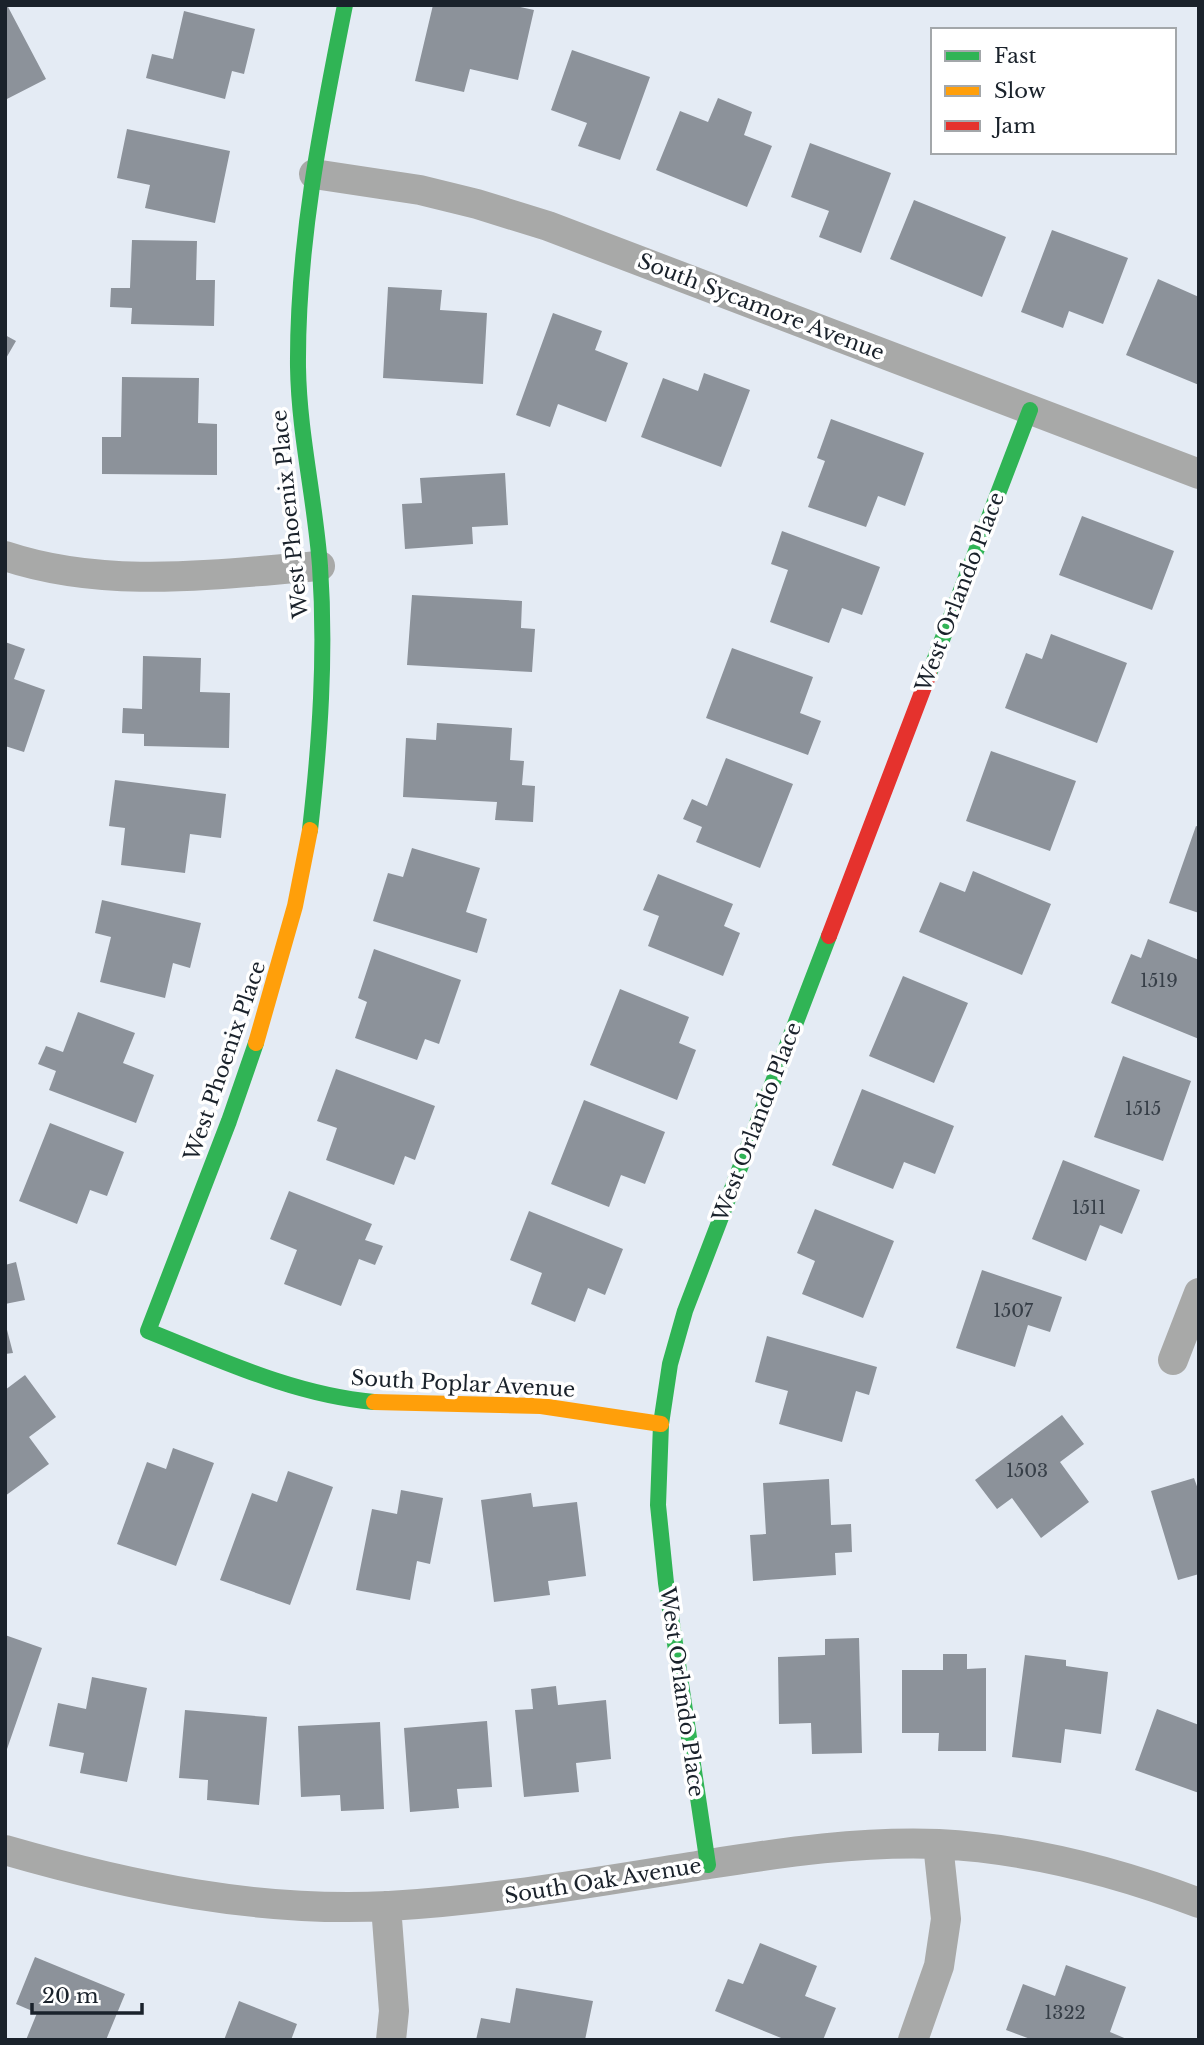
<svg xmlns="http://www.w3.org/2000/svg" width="1204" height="2045" font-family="'Libre Baskerville',serif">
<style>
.building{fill:#8c929a}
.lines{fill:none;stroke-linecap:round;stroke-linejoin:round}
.street{stroke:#a8a9a8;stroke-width:30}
.fast{stroke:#30b455;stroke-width:16}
.slow{stroke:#ff9f0a;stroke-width:16}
.jam{stroke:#e5322d;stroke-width:16}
.labels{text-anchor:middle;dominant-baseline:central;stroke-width:7;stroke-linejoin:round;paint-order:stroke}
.number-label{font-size:18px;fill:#363e47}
.street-label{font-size:21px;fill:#1a222b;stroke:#fff}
</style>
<rect width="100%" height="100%" fill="#e4ebf4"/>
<!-- building -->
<path class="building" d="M5 5H7L46 79 5 100Z
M433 5H511L534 10 518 80 470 69 464 92 415 81Z
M184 11 255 29 244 74 232 71 225 99 146 78 152 54 173 59Z
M572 50 650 77 620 160 578 146 587 123 551 110Z
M718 98 752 112 744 135 772 146 747 207 656 170 680 111 708 122Z
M127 129 230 151 215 223 145 208 150 185 117 178Z
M810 143 891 173 861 253 819 237 829 211 791 197Z
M914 200 1006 237 982 297 890 259Z
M1052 230 1128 258 1103 324 1069 311 1063 328 1021 312Z
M132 240 197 241 196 280H215L214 326 131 324 132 308 110 307 111 288H130Z
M1158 279 1199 297V385L1126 355Z
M388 287 442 290 440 310 487 313 483 384 383 378Z
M553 313 602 331 595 350 628 363 606 422 558 404 550 427 516 415Z
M5 335 16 341 5 360Z
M704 373 750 390 721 467 641 437 663 378 698 391Z
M122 377 199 378 198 423 217 424V475L102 474V437H121Z
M831 419 924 453 905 506 878 496 866 527 808 507 825 461 817 458Z
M505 473 508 525 472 527 473 544 405 549 402 504 422 503 420 478Z
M1082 516 1174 551 1152 610 1059 575Z
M782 531 880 567 862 615 842 608 829 643 770 622 788 570 771 564Z
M412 595 522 601 521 628 535 629 532 672 407 665Z
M1051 634 1127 663 1097 743 1005 708 1026 653 1042 659Z
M5 642 25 649 14 679 45 690 24 752 5 746Z
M732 648 813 677 800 713 821 721 808 755 706 718Z
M143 656 201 658 200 692 230 693 229 748 144 746V734L122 733 123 708 142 709Z
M437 723 512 728 510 760 524 761 522 785 535 786 533 822 495 820 497 802 403 797 406 738 436 740Z
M991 751 1076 781 1050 851 966 821Z
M726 758 793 784 760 868 696 842 702 827 683 819 692 799 707 806Z
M115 780 226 794 221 838 190 834 185 873 121 865 125 828 109 826Z
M1196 826 1199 827V913L1169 903Z
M412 848 480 868 466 912 487 919 477 953 373 921 388 873 403 877Z
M973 871 1051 904 1022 975 919 932 940 882 965 892Z
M658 874 733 904 724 926 740 933 723 976 648 946 659 916 643 910Z
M102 900 201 923 190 968 173 963 165 998 100 982 111 937 95 933Z
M1148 939 1199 960V1039L1111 1003 1131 954 1141 958Z
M374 949 461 980 439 1044 425 1039 417 1060 355 1038 367 1002 358 998Z
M903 976 968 1003 934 1083 869 1056Z
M620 989 689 1017 679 1043 696 1050 677 1100 590 1065Z
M78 1012 135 1033 123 1063 154 1075 136 1123 49 1090 56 1071 38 1064 46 1046 63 1052Z
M1123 1056 1191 1081 1163 1161 1094 1137Z
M336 1069 435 1106 415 1160 405 1156 394 1185 326 1160 337 1128 317 1121Z
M862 1089 954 1126 935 1174 904 1162 893 1189 832 1165Z
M584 1100 665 1132 645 1184 621 1175 609 1207 551 1184Z
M50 1123 124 1152 107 1196 90 1190 77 1224 19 1201Z
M1063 1160 1140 1190 1122 1234 1100 1225 1086 1261 1032 1239Z
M289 1191 372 1224 365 1240 383 1246 375 1265 359 1259 341 1306 284 1284 297 1250 270 1239Z
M815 1209 894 1241 863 1318 802 1294 815 1261 797 1253Z
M529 1211 623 1249 605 1295 588 1288 575 1322 531 1304 542 1273 510 1260Z
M16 1262 25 1300 5 1304V1265Z
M982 1270 1062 1297 1050 1332 1028 1325 1015 1367 956 1348Z
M5 1322 13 1353 5 1354Z
M767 1336 877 1367 869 1395 856 1391 842 1442 779 1424 788 1391 755 1382Z
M25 1375 56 1417 29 1437 49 1464 5 1496V1390Z
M1062 1415 1084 1444 1060 1462 1089 1502 1041 1538 1012 1498 997 1509 975 1480Z
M173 1448 214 1463 176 1566 117 1544 147 1462 166 1469Z
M288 1471 333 1487 290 1605 220 1580 252 1493 277 1502Z
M1194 1478 1199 1492V1574L1178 1580 1151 1491Z
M829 1479 831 1525 851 1524 852 1552 835 1553 836 1575 753 1581 750 1535 766 1534 763 1483Z
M401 1490 443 1498 430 1564 417 1561 410 1600 356 1590 372 1509 397 1514Z
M531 1493 533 1507 577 1502 586 1576 548 1581 550 1595 494 1602 481 1500Z
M5 1635 42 1648 6 1752H5Z
M859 1638 862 1753 812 1754 811 1723 779 1724 778 1657 825 1655V1639Z
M943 1654H967V1669L986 1668V1751H938L939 1733H902V1670H943Z
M1025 1655 1066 1660V1666L1108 1672 1101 1734 1065 1729 1061 1763 1012 1757Z
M92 1677 147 1688 127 1782 80 1773 84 1753 49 1746 58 1703 86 1709Z
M556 1686 558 1705 606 1700 611 1759 576 1763 579 1792 524 1797 515 1710 533 1709 531 1689Z
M1157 1709 1199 1725V1793L1135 1770Z
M185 1710 267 1717 259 1805 207 1800 208 1780 179 1778Z
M487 1721 492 1787 457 1789 459 1808 410 1812 404 1728Z
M380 1722 384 1809 341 1811 340 1795 301 1797 298 1726Z
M760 1943 817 1966 805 1996 836 2008 823 2040H786L715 2011 728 1979 743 1984Z
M35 1957 125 1994 106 2040H26L37 2013 16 2004Z
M1066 1965 1126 1987 1110 2032 1129 2040H1033L1006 2030 1023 1984 1055 1996Z
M516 1988 593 2001 585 2040H476L481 2018 510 2023Z
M239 2001 297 2024 291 2040H224Z"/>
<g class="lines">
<!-- street -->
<path class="street" d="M314 174 420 190 477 204 548 226 1199 474
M5 556C107 590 216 574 320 566
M1173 1360 1199 1293
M5 1850C130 1886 258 1913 389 1906 496 1900 602 1881 709 1864 785 1852 861 1841 939 1844 1029 1849 1115 1871 1199 1903
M386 1906 394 2011 391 2040
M913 2040 939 1966 946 1919 938 1844"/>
<!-- fast -->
<path class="fast" d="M929 674 1030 410
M310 830C320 742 326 655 320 566 315 499 299 434 298 367 297 244 321 125 345 5
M256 1043 229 1121 148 1331C221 1360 294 1395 374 1402
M708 1865 666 1583 658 1505 661 1424 670 1364 685 1311 829 936"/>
<!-- slow -->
<path class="slow" d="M256 1043 295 906 310 830
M374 1402 541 1406 661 1424"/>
<!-- jam -->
<path class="jam" d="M829 936 929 674"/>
</g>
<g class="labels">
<!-- number labels -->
<g class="number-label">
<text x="1159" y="981">1519</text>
<text x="1143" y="1109">1515</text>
<text x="1089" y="1208">1511</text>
<text x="1013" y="1311">1507</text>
<text x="1027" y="1471">1503</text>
<text x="1065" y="2013">1322</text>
</g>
<!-- street labels -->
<g class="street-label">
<text transform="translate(761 307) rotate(21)">South Sycamore Avenue</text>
<text transform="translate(290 514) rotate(-96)">West Phoenix Place</text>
<text transform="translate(960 592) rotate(-69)">West Orlando Place</text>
<text transform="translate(225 1061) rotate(-71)">West Phoenix Place</text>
<text transform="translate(757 1122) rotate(-69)">West Orlando Place</text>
<text transform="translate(463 1384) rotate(3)">South Poplar Avenue</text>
<text transform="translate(682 1692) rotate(82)">West Orlando Place</text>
<text transform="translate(603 1881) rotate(-9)">South Oak Avenue</text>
</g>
</g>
<!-- border -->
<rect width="1204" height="2045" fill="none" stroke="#1a222b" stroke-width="14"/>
<!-- legend -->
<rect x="931" y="28" width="245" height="126" fill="#ffffff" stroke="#a3a7aa" stroke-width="2"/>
<rect x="945" y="51" width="35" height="10" fill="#30b455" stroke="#a3a7aa" stroke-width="2"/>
<text x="994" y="63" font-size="21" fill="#1a222b">Fast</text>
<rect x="945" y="86" width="35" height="10" fill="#ff9f0a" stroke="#a3a7aa" stroke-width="2"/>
<text x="994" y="98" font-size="21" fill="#1a222b">Slow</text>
<rect x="945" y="121" width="35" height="10" fill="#e5322d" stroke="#a3a7aa" stroke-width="2"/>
<text x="994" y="133" font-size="21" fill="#1a222b">Jam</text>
<!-- scale -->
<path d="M32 2003v10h110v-10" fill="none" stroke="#1a222b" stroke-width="3.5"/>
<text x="42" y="2003" font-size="21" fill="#1a222b" stroke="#ffffff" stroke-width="5" paint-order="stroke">20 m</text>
</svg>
